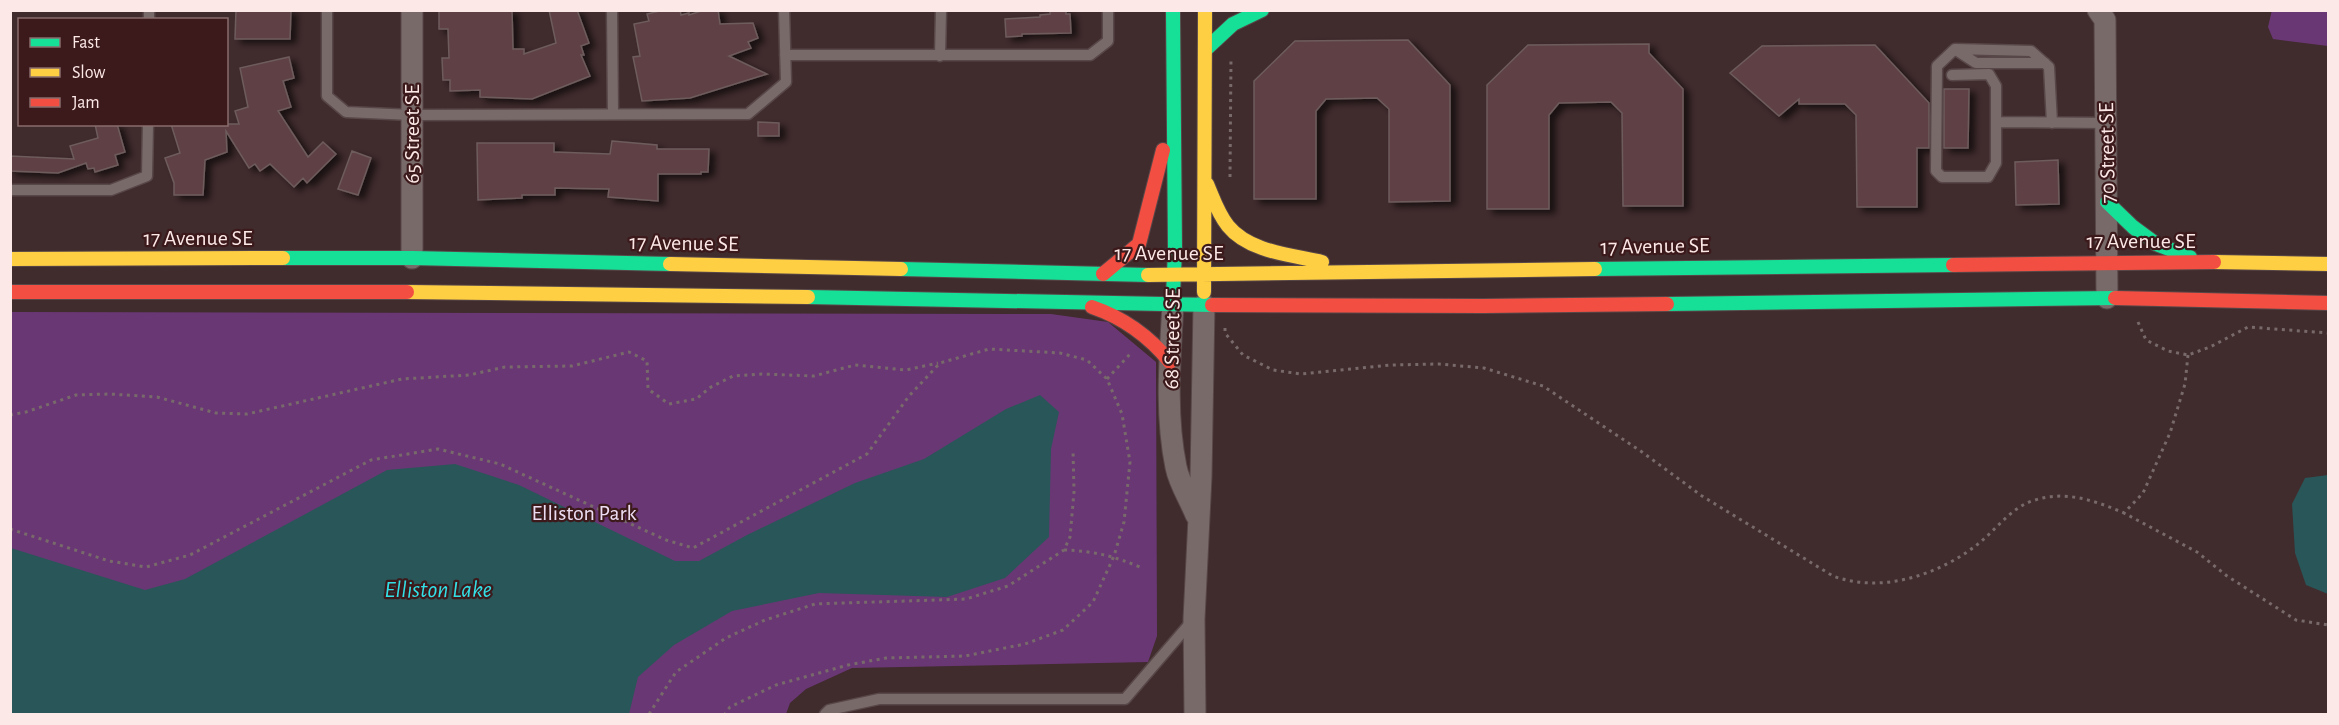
<svg xmlns="http://www.w3.org/2000/svg" width="2339" height="725" font-family="'Alegreya Sans',sans-serif">
<style>
.green{fill:#6a3775}
.water{fill:#295658}
.building{fill:#5e4144;stroke:#6e5c5d;stroke-width:1.5;filter:url(#shadow)}
.lines{fill:none;stroke-linecap:round;stroke-linejoin:round}
.lane-casing{stroke:#584748;stroke-width:13}
.street-casing{stroke:#584748;stroke-width:23}
.fast-casing{stroke:#584748;stroke-width:16}
.slow-casing{stroke:#584748;stroke-width:16}
.jam-casing{stroke:#584748;stroke-width:16}
.path{stroke:#786a6a;stroke-width:3;stroke-dasharray:3 4.5;stroke-linecap:butt}
.lane{stroke:#796a6a;stroke-width:10}
.street{stroke:#796a6a;stroke-width:21}
.fast{stroke:#16e098;stroke-width:14}
.slow{stroke:#ffcf43;stroke-width:14}
.jam{stroke:#f24e42;stroke-width:14}
.labels{text-anchor:middle;dominant-baseline:central;stroke-width:4.5;stroke-linejoin:round;paint-order:stroke}
.street-label{font-size:22px;fill:#fce8e7;stroke:#3c191b}
.park-label{font-size:22px;fill:#edddf2;stroke:#3c191b}
.water-label{font-size:24px;font-style:italic;fill:#32e0e6;stroke:#3c191b}
</style>
<defs>
<filter id="shadow"><feDropShadow dx="6" dy="4" stdDeviation="3" flood-color="#0009"/></filter>
</defs>
<rect width="100%" height="100%" fill="#402b2d"/>
<!-- green -->
<path class="green" d="M2272 10 2328 11V46L2273 39 2268 27Z
M11 312 1051 314 1108 322 1156 362 1157 636 1148 662 852 668 806 689 790 703 786 714H11Z"/>
<!-- water -->
<path class="water" d="M1040 395 1059 412 1051 449 1049 537 1005 578 947 597 819 593 732 611 674 645 638 677 629 714H11V548L145 590 185 579 387 470 455 464 519 485 675 561H699L747 535 855 483 924 459 1006 409Z
M2328 475V594L2306 585 2295 553 2292 504 2305 478Z"/>
<!-- building -->
<path class="building" d="M236 10H291L290 39H235Z
M439 10H512L513 49H524V54L556 43 549 10H577L589 43 581 46 584 55H581L590 76 532 99 480 97V90L450 91V80H443L442 58H449L448 29H439Z
M664 10H680L681 15 689 13V15L704 10H718L720 24 753 23 758 38 748 42 751 48 729 56 767 74 690 98 642 101 633 57 640 56 634 24 649 21 647 14Z
M1050 10H1066V14H1070L1071 33 1022 34V36L1006 37 1005 19 1040 17V15L1050 14Z
M1408 40 1450 85V201L1389 202V109L1377 98 1326 99 1316 111V199H1254V81L1295 41Z
M1649 44V53L1683 89V206H1623L1622 113 1611 102 1559 103 1549 115V209H1487V85L1528 45Z
M1875 45 1929 103V148H1917V207H1857L1856 115 1845 104H1799V99L1779 116 1730 73 1762 46Z
M289 57 294 78 283 81 291 107 278 111 308 157 323 142 336 154 307 183 303 178 294 187 270 164 260 171 255 164 249 168 226 131 227 152 205 160 203 195H174V183L165 158 180 153 171 124H239L235 111 248 107 240 68Z
M1944 89H1969L1968 148H1944Z
M758 122 779 123V136H758Z
M95 124H117L125 152 115 155 118 165 95 172 94 168 88 169 86 163 58 173 10 171V156L74 159 70 146 98 138Z
M612 141 657 145V149H709L708 172H701V174H658V201L608 197 609 189 555 188V195H522V198L478 200 477 143H554V152L610 154Z
M352 151 371 158 358 195 338 189Z
M2058 160 2059 204 2016 205 2015 162Z"/>
<g class="lines">
<defs>
<path id="lane" d="M327 10V96L346 112 412 115 748 114 786 82 784 10
M612 10 613 113
M149 20V10
M1956 50 1976 63H2045
M785 55H1090L1108 41V10
M940 56 941 10
M1952 75 1989 74 1996 86V122
M2052 123 2049 67 2031 51 1955 49 1937 66 1936 171 1942 177H1988L1996 163V122L2107 123
M10 190H111L147 176 148 124
M825 714 829 710 879 699H1125L1192 621"/>
<path id="street" d="M2098 10 2105 20 2107 298
M412 258V10
M1173 304C1170 358 1165 414 1176 467 1179 483 1190 500 1196 515
M1195 714 1194 619 1201 477 1204 305"/>
<path id="fast" d="M1173 10 1175 251 1173 295
M1205 50 1233 24 1262 10
M2107 202 2133 227 2156 244 2190 257
M283 258H412L670 264
M901 269 1148 275
M1595 269 1953 265
M808 297 1212 305
M1667 304 2115 298"/>
<path id="slow" d="M1207 184C1213 198 1218 214 1228 226 1249 252 1292 255 1322 262
M10 259 283 258
M2214 262 2328 264
M670 264 901 269
M1148 275 1595 269
M407 292 808 297
M1204 292 1205 10"/>
<path id="jam" d="M1953 265 2214 262
M1103 274 1139 244 1163 150
M10 292H407
M2115 298 2328 303
M1212 305 1484 306 1667 304
M1092 307C1124 318 1149 336 1170 362"/>
</defs>
<!-- lane casing -->
<use href="#lane" class="lane-casing"/>
<!-- street casing -->
<use href="#street" class="street-casing"/>
<!-- fast casing -->
<use href="#fast" class="fast-casing"/>
<!-- slow casing -->
<use href="#slow" class="slow-casing"/>
<!-- jam casing -->
<use href="#jam" class="jam-casing"/>
<!-- path -->
<path class="path" d="M1230 177 1231 57
M2138 322 2146 340 2168 351 2188 355 2210 347 2248 327 2328 333
M1225 328V333L1243 355 1273 370 1301 374 1390 365 1439 364 1484 368 1543 386 1642 452 1702 496 1833 576C1881 594 1939 575 1978 544 1997 529 2011 507 2035 500 2066 490 2096 501 2124 513
M2188 355 2185 384 2170 433 2143 493 2124 513 2197 552 2227 576 2296 620 2328 625
M1107 379 1130 354
M10 415 26 412 76 395 109 394 157 397 216 413 247 414 402 379 469 375 505 367 572 366 629 352 647 361 648 389 669 404 696 399 711 387 733 376 762 374 814 376 855 365 906 370 938 363
M10 529 109 561 146 567 190 555 371 460 438 449 500 464 666 540 693 548 867 454 909 396 940 363 989 349 1060 353 1087 360 1107 379 1122 414 1130 462 1124 522 1114 556 1093 602 1063 630 1025 644 965 656 886 658 848 665 776 685 730 707 725 714
M1064 550C1094 551 1114 556 1142 568
M649 714 676 672 726 638 765 620 815 604 966 599 1008 586 1064 550 1070 537 1074 492 1073 449"/>
<!-- lane -->
<use href="#lane" class="lane"/>
<!-- street -->
<use href="#street" class="street"/>
<!-- fast -->
<use href="#fast" class="fast"/>
<!-- slow -->
<use href="#slow" class="slow"/>
<!-- jam -->
<use href="#jam" class="jam"/>
</g>
<g class="labels">
<!-- street labels -->
<g class="street-label">
<text transform="translate(412 134) rotate(-90)">65 Street SE</text>
<text transform="translate(2107 153) rotate(-91)">70 Street SE</text>
<text x="198" y="238">17 Avenue SE</text>
<text x="2141" y="241">17 Avenue SE</text>
<text transform="translate(684 243) rotate(1)">17 Avenue SE</text>
<text transform="translate(1655 246) rotate(-1)">17 Avenue SE</text>
<text x="1169" y="253">17 Avenue SE</text>
<text transform="translate(1172 339) rotate(-89)">68 Street SE</text>
</g>
<!-- park labels -->
<g class="park-label">
<text x="584" y="513">Elliston Park</text>
</g>
<!-- water labels -->
<g class="water-label">
<text x="438" y="590">Elliston Lake</text>
</g>
</g>
<!-- border -->
<rect width="2339" height="725" fill="none" stroke="#fce8e7" stroke-width="24"/>
<!-- legend -->
<rect x="18" y="18" width="210" height="108" fill="#3c191b" stroke="#896c6d" stroke-width="1.5"/>
<rect x="30" y="38" width="30" height="9" fill="#16e098" stroke="#896c6d" stroke-width="1.5"/>
<text x="72" y="48" font-size="18" fill="#fce8e7">Fast</text>
<rect x="30" y="68" width="30" height="9" fill="#ffcf43" stroke="#896c6d" stroke-width="1.5"/>
<text x="72" y="78" font-size="18" fill="#fce8e7">Slow</text>
<rect x="30" y="98" width="30" height="9" fill="#f24e42" stroke="#896c6d" stroke-width="1.5"/>
<text x="72" y="108" font-size="18" fill="#fce8e7">Jam</text>
</svg>
